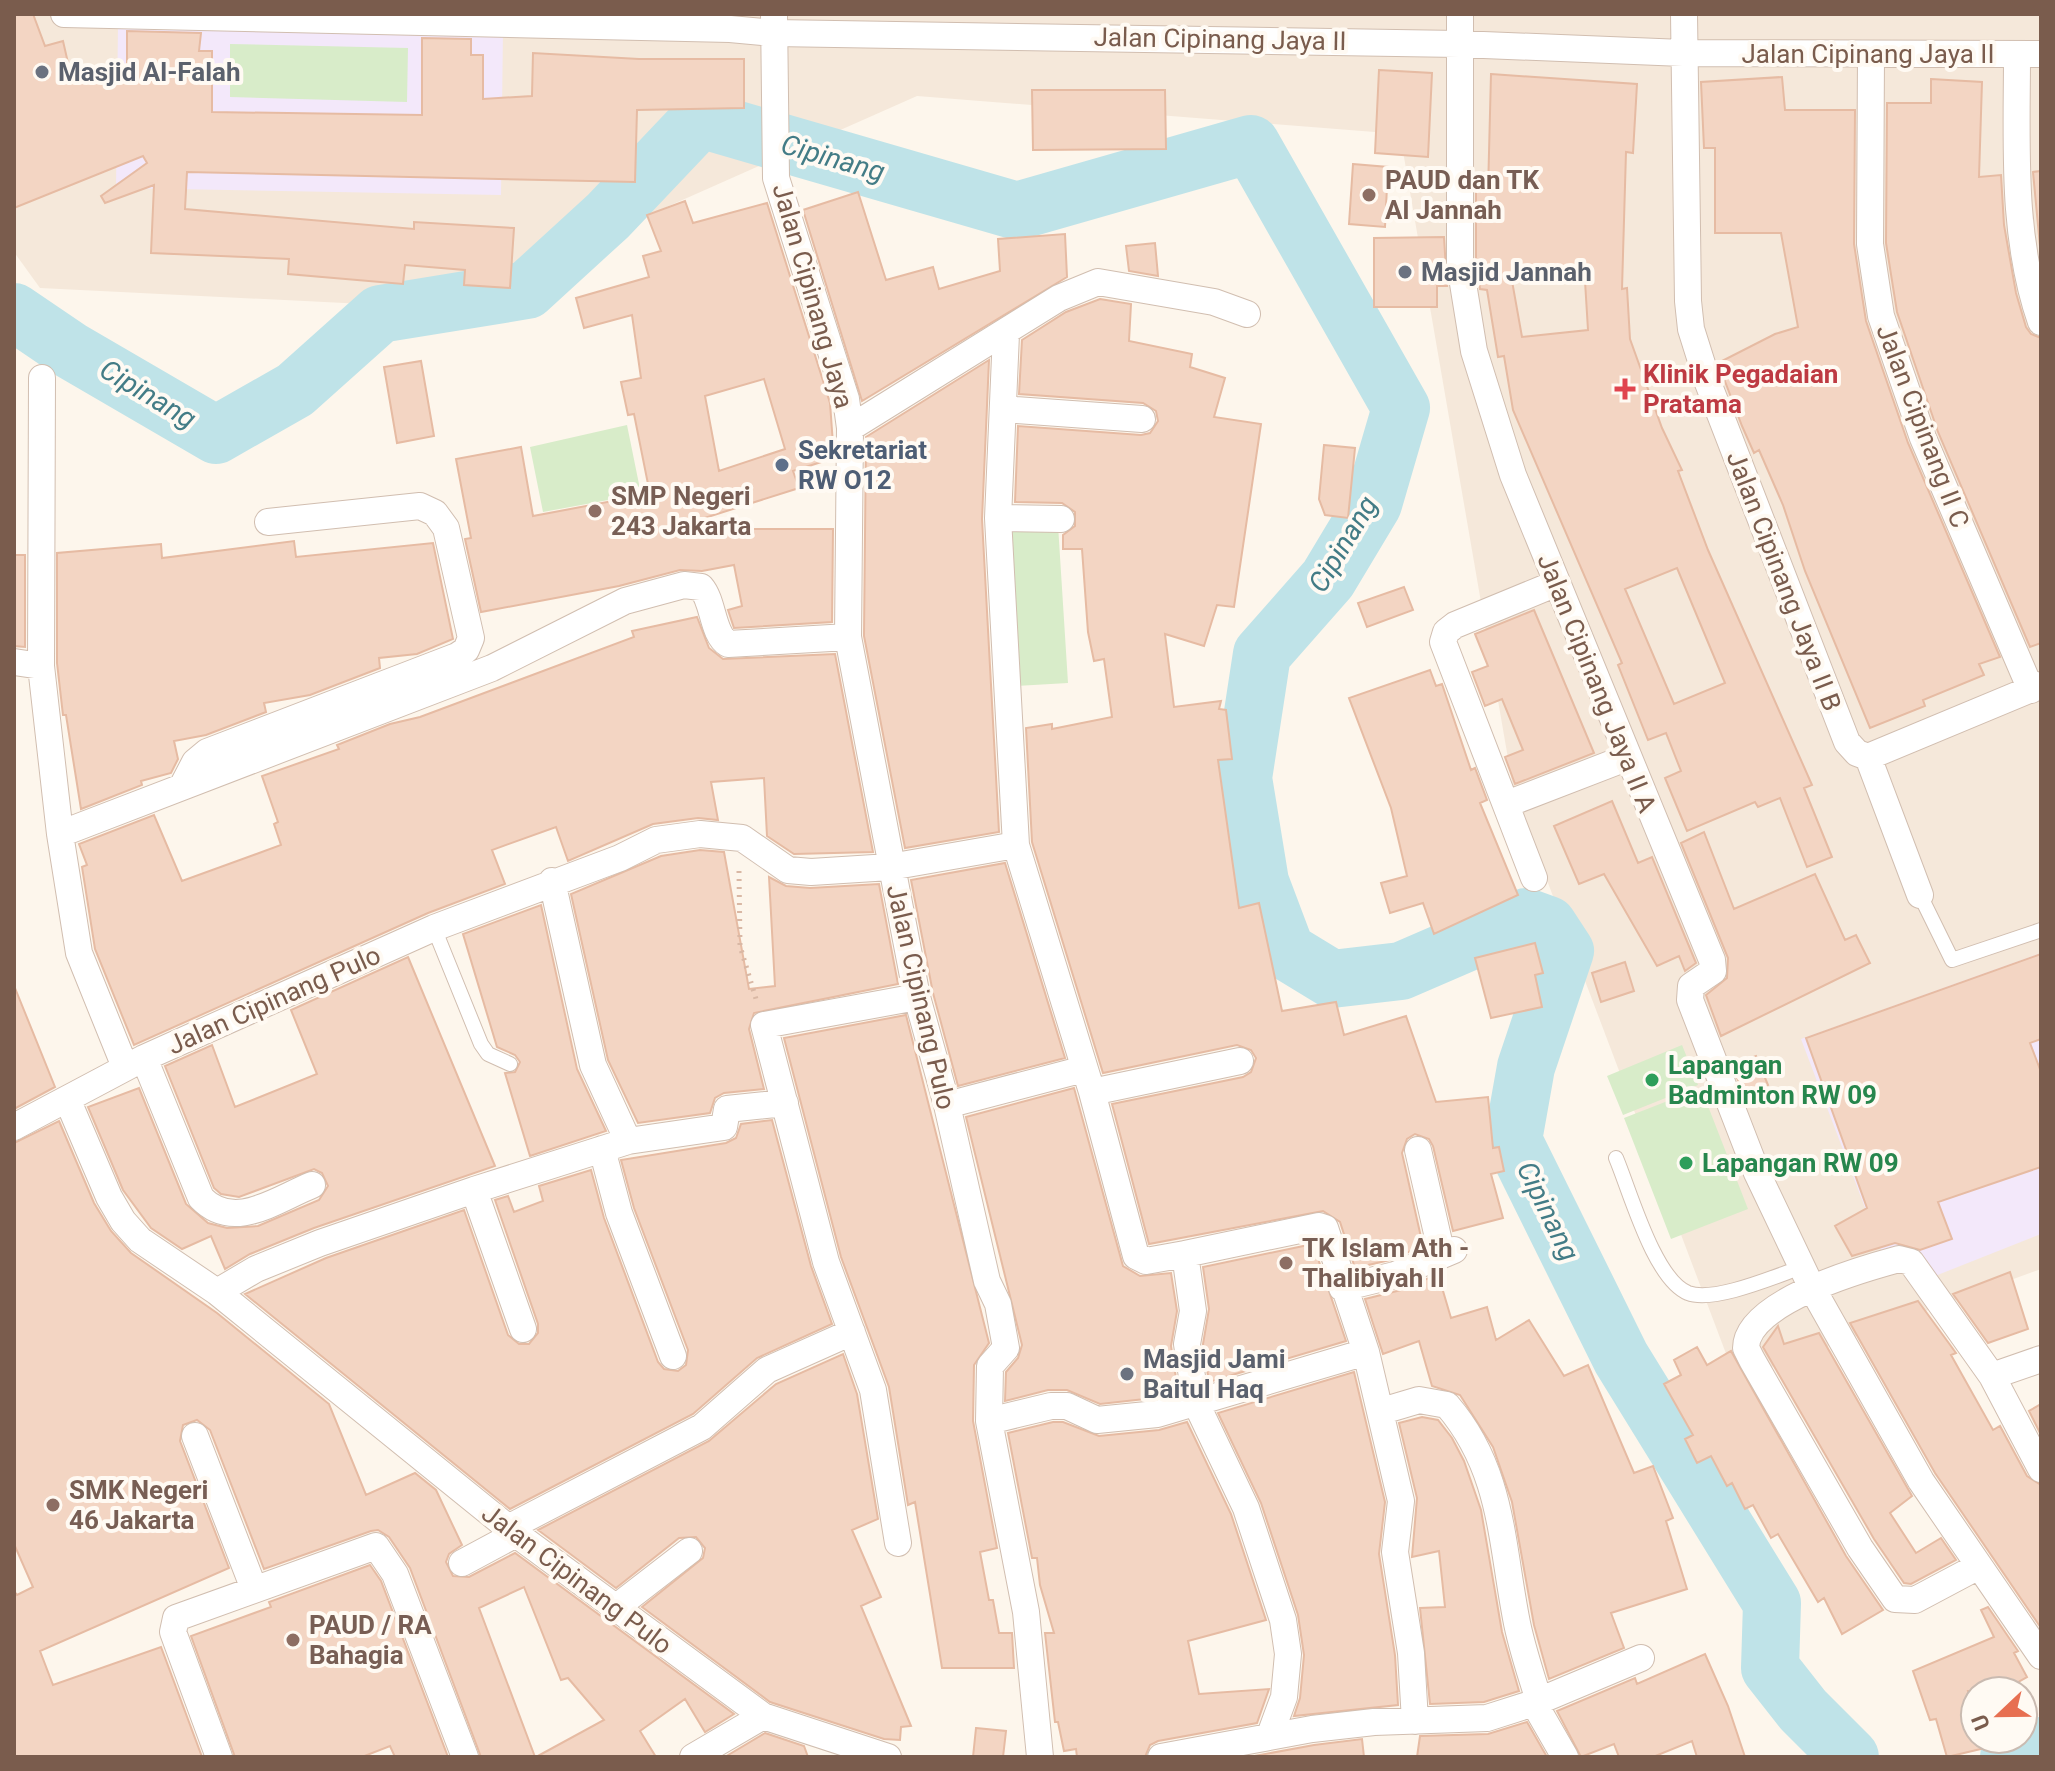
<svg xmlns="http://www.w3.org/2000/svg" width="2055" height="1771" font-family="Roboto,sans-serif">
<style>
.residential{fill:#f5e8da}
.education{fill:#f3e8fa}
.green{fill:#d8ecc9}
.lines{fill:none;stroke-linecap:round;stroke-linejoin:round}
.river{stroke:#bfe3e8;stroke-width:58}
.building{fill:#f3d5c3;stroke:#e6bba3;stroke-width:2;fill-rule:evenodd}
.service-casing{stroke:#d1beb0;stroke-width:16}
.minor-casing{stroke:#d1beb0;stroke-width:28}
.path{stroke:#d9b8a5;stroke-width:5;stroke-dasharray:2 6;stroke-linecap:butt}
.service{stroke:#fff;stroke-width:14}
.minor{stroke:#fff;stroke-width:26}
.worship-dot{fill:#6b7280;stroke:#fffaf3;stroke-width:3}
.education-dot{fill:#8d6e63;stroke:#fffaf3;stroke-width:3}
.health-dot{fill:#e0444e;stroke:#fffaf3;stroke-width:3}
.service-dot{fill:#5c6f8a;stroke:#fffaf3;stroke-width:3}
.leisure-dot{fill:#2e9e5b;stroke:#fffaf3;stroke-width:3}
.labels{text-anchor:middle;dominant-baseline:central;stroke-width:8;stroke-linejoin:round;paint-order:stroke}
.street-label{font-size:26px;fill:#7a5c4d;stroke:#fffaf3}
.worship-label{font-size:26px;font-weight:bold;fill:#5b616d;stroke:#fffaf3;text-anchor:start}
.education-label{font-size:26px;font-weight:bold;fill:#785e54;stroke:#fffaf3;text-anchor:start}
.health-label{font-size:26px;font-weight:bold;fill:#be3a42;stroke:#fffaf3;text-anchor:start}
.service-label{font-size:26px;font-weight:bold;fill:#4e5e75;stroke:#fffaf3;text-anchor:start}
.leisure-label{font-size:26px;font-weight:bold;fill:#27864d;stroke:#fffaf3;text-anchor:start}
.water-label{font-size:28px;font-style:italic;fill:#437c86;stroke:#fffaf3}
</style>
<rect width="100%" height="100%" fill="#fdf6ec"/>
<!-- residential -->
<path class="residential" d="M14 14H2041V1269L1736 1380 1514 793 1400 134 917 96 518 273 385 305 40 288 14 252Z"/>
<!-- education -->
<path class="education" d="M118 25 503 28 501 195 116 188Z
M2041 953V1234L1930 1278 1919 1251 1886 1263 1801 1039Z"/>
<!-- green -->
<path class="green" d="M230 44 408 48 407 102 230 97Z
M627 425 641 494 543 512 530 447Z
M1058 525 1068 683 1014 686 1005 528Z
M1682 1045 1698 1085 1623 1115 1607 1076Z
M1701 1088 1748 1209 1671 1239 1624 1118Z"/>
<g class="lines">
<!-- river -->
<path class="river" d="M14 312 70 350 216 435 295 390 380 314 527 290 608 216 700 119 1017 211 1251 144 1401 408 1373 504 1328 579 1262 654 1243 778 1260 882 1286 951 1332 979 1401 971 1526 917 1548 925 1565 951 1526 1067 1513 1140 1621 1358 1772 1603 1770 1668 1803 1710 1850 1757
M2009 1757 2041 1746"/>
</g>
<!-- building -->
<path class="building" d="M14 14H33L45 46 63 41 71 76 127 78V31L201 33 199 51H212V112L422 115V38L471 39V55H483V99L532 96 533 53 639 59H744V108L637 110 635 182 187 172 185 209 414 229V222L514 228 510 288 464 285 465 270 405 265 403 284 288 274 289 259 151 253 154 185 105 203 101 196 147 163 143 156 14 208Z
M1379 70 1432 73 1428 157 1375 153Z
M1491 74 1637 84 1633 153 1626 152 1622 289 1627 288 1630 339 1662 428 1682 470 1678 471 1708 550 1812 785 1804 788 1832 857 1807 867 1780 798 1758 807 1755 802 1687 831 1665 778 1681 771 1666 733 1648 740 1618 665 1622 663 1513 410 1504 356 1498 357 1487 290 1480 289 1476 264V191L1488 192ZM1512 281H1585L1588 330 1522 337ZM1677 568 1725 683 1674 704 1625 589Z
M1782 77 1785 110H1855L1854 244 1866 321 1908 443 2000 657 1979 664 1984 675 1923 700 1925 706 1870 728 1805 571 1783 505 1759 450 1754 453 1742 426 1718 363 1775 334 1798 327 1781 233H1715V148H1704L1701 82Z
M1931 79 1982 82 1979 177 2001 175 2004 225 2016 293 2026 327 2031 334 2041 338V643L2030 647 1938 432 1897 312 1886 243 1887 103H1931Z
M1032 90H1165L1166 149 1033 150Z
M1353 164 1388 167 1385 227 1349 224Z
M2041 171V257L2033 172Z
M858 192 886 280 933 267 939 289 1000 271 998 239 1065 234 1067 277 862 401 803 210Z
M685 201 693 223 767 203 830 403 834 458 793 471 799 488 670 529H833L832 622 734 628 728 610 742 606 734 565 702 571 680 570 619 586 481 612 465 539 471 538 456 459 521 447 533 516 650 494 634 414 628 415 621 382 641 378 632 315 584 328 576 298 649 277 643 256 661 251 647 215ZM764 379 785 449 719 471 705 396Z
M1444 237 1447 286H1437V307H1374V238Z
M1155 243 1158 276 1129 271 1126 246Z
M1100 299 1131 304 1129 341 1192 354 1190 367 1225 378 1214 417 1261 424 1234 607 1217 605 1204 646 1165 634 1174 707 1221 701 1219 709 1226 710 1232 759 1218 760 1239 908 1259 903 1282 1011 1336 1002 1344 1035 1406 1016 1436 1102 1488 1097 1493 1148 1499 1147 1504 1171 1491 1174 1503 1218 1453 1231 1433 1146 1429 1139 1415 1134 1407 1139 1402 1153 1423 1246 1390 1260 1355 1268 1340 1222 1323 1211 1149 1244 1112 1104 1243 1077 1251 1072 1256 1058 1251 1050 1237 1045 1103 1073 1032 842 1026 728 1052 724V729L1112 717 1104 659 1094 661 1088 632 1082 549H1063V535L1075 526V512L1062 503 1015 502 1018 426 1141 435 1150 433 1158 421 1156 411 1143 403 1019 394 1022 340 1066 312Z
M989 360 982 519 999 832 905 848 864 636 866 437Z
M421 361 434 436 397 443 384 367Z
M1324 445 1355 448 1348 518 1325 515 1319 499Z
M294 541 296 557 433 543 453 639 417 654 379 658 380 668 310 695 264 703 266 712 206 735 174 741 178 759 171 773 141 781 142 785 81 809 66 715H63L57 663V553L161 544 162 558Z
M14 555H25V647L14 646Z
M1404 587 1413 610 1367 627 1358 603Z
M1534 610 1594 753 1515 784 1505 757 1523 750 1502 699 1485 706 1472 672 1488 666 1475 634Z
M697 617 709 648 723 659 835 654 873 852 794 854 767 836 764 778 711 782 718 820 698 818 653 824 568 861 556 827 492 850 505 884 428 913 134 1045 95 949 82 867 87 865 79 844 154 815 182 881 281 845 274 824 278 822 262 776 339 749 337 745 390 724 420 717 634 637 632 631Z
M1430 670 1436 686 1442 684 1471 770 1475 768 1487 800 1480 803 1518 895 1434 934 1423 903 1390 913 1381 883 1407 876 1391 808 1349 698Z
M1612 801 1638 863 1652 857 1696 963 1685 971 1679 956 1657 966 1604 874 1579 884 1554 826Z
M1704 832 1734 909 1815 874 1845 940 1856 935 1870 963 1721 1036 1706 995 1727 978 1728 958 1681 843Z
M700 850 724 852 749 989 775 986 769 877 786 886 810 888 879 884 898 984 754 1013 749 1029 764 1089 724 1093 715 1098 710 1113 638 1123 608 1060 571 894 661 856Z
M1005 863 1065 1058 958 1086 933 993 911 880Z
M541 905 577 1069 606 1131 530 1156 505 1073 515 1072 520 1062 515 1055 497 1047 463 934Z
M1535 943 1543 973 1535 975 1542 1007 1491 1018 1475 958Z
M2041 954V1039L2030 1043 2041 1072V1167L1938 1202 1952 1239 1920 1250 1895 1243 1852 1256 1835 1226 1867 1208 1806 1038Z
M408 957 495 1166 314 1228 250 1254 225 1269 211 1236 182 1249 151 1228 123 1190 88 1107 139 1088 186 1204 208 1223 227 1228 258 1226 319 1200 328 1186 322 1173 314 1169 239 1197 221 1194 214 1188 165 1066 212 1045 235 1107 317 1074 291 1010Z
M1625 962 1634 991 1601 1002 1592 973Z
M15 988 55 1087 14 1109V989Z
M906 1015 989 1343 974 1365 973 1421 997 1548 980 1552 989 1600H993L999 1633H1012L1014 1668H942L915 1502 908 1505 889 1387 841 1257 784 1038Z
M1756 1056 1768 1085 1744 1095 1732 1065Z
M1074 1088 1123 1266 1140 1276 1171 1273 1177 1311 1171 1346 1178 1391 1154 1398 1100 1404 1067 1390H1048L1005 1401 1006 1372 1018 1358 1022 1345 966 1117Z
M772 1120 811 1266 832 1324 757 1358 693 1414 510 1509 245 1294 326 1258 464 1210 508 1335 519 1344H529L538 1333V1324L495 1200 508 1196 514 1212 543 1201 539 1186 591 1170 604 1218 658 1362 664 1369 678 1371 686 1365 688 1350 634 1208 621 1160 726 1143 736 1138 741 1124Z
M59 1121 94 1203 111 1231 131 1253 217 1313 329 1404 366 1495 415 1473 436 1490 462 1545 449 1554 446 1562 453 1576 469 1577 515 1553 734 1714 705 1732 685 1699 640 1731 656 1757H536L604 1720 568 1678 561 1680 524 1587 479 1608 535 1757H481L410 1568 389 1537 378 1530 371 1531 264 1569 210 1430 197 1420 183 1425 180 1441 229 1568 40 1651 53 1685 161 1647 202 1757H14V1591L17 1595 33 1587 14 1544V1143Z
M1313 1244 1346 1341 1209 1382 1203 1344 1209 1309 1203 1267Z
M2010 1272 2028 1329 1988 1343 1953 1294Z
M1438 1274 1451 1318 1487 1307 1496 1340 1529 1320 1564 1376 1588 1365 1634 1473 1653 1466 1673 1518 1666 1521 1687 1589 1611 1613 1624 1648 1549 1679 1534 1625 1512 1502 1493 1447 1460 1395 1432 1386 1419 1341 1383 1354 1365 1299 1401 1290Z
M1918 1301 1956 1353 1951 1355 1993 1430 2000 1426 2027 1476 2041 1485V1628L1935 1473 1850 1323Z
M1778 1326 1784 1344 1819 1333 1912 1496 1890 1513 1916 1553 1941 1538 1956 1560 1911 1584 1904 1583 1874 1539 1763 1347Z
M1697 1347 1707 1365 1731 1351 1846 1556 1883 1610 1842 1634 1824 1598 1818 1602 1778 1534 1771 1538 1753 1505 1745 1509 1732 1483 1727 1486 1711 1456 1697 1463 1685 1439 1693 1435 1664 1384 1681 1375 1674 1360Z
M843 1354 857 1394 878 1519 852 1530 881 1597 861 1606 911 1726 901 1727 900 1740 884 1739 770 1702 642 1607 703 1558 705 1548 696 1537 679 1538 616 1588 538 1530 709 1441 776 1384Z
M1354 1372 1385 1502 1379 1554 1395 1655 1398 1705 1294 1716 1300 1698 1304 1655 1298 1615 1261 1503 1218 1413Z
M2041 1404V1435L2029 1411Z
M1422 1417 1438 1420 1452 1438 1464 1461 1481 1510 1502 1632 1519 1691 1484 1702 1430 1704 1420 1608 1445 1607 1439 1551 1412 1557 1417 1498 1399 1423Z
M1053 1422H1063L1099 1436 1159 1430 1187 1422 1231 1514 1266 1620 1188 1641 1199 1694 1269 1689 1257 1723 1158 1741 1150 1745 1145 1757H1077L1076 1749 1064 1751 1058 1722H1055L1045 1633H1054L1040 1585 1037 1558H1032L1008 1433Z
M370 1565 381 1581 448 1757H395L390 1746 362 1757H235L191 1636 271 1607 269 1602Z
M1988 1607 2018 1651 2014 1653 2027 1677 2002 1691H1968L1975 1716V1739H1982L1985 1748 1947 1757 1936 1719 1930 1720 1913 1671 1994 1637 1981 1610Z
M1705 1654 1728 1706 1745 1757H1697L1692 1741 1653 1757H1619L1614 1744 1581 1757 1557 1711 1635 1678 1637 1684Z
M1527 1722 1547 1757H1417L1420 1736 1488 1734Z
M976 1728 1006 1731 1003 1757H973Z
M765 1733 804 1746 808 1757H725Z
M1362 1739 1364 1757H1249L1314 1745Z"/>
<g class="lines">
<defs>
<path id="service" d="M1920 895 1952 960 2041 930
M434 928 481 1044 488 1054 510 1064
M1616 1158C1630 1191 1654 1279 1688 1293 1714 1303 1776 1276 1802 1267"/>
<path id="minor" d="M64 14 730 29 774 33 1459 44 1683 53 2041 54
M774 14 776 178 846 399 850 428 848 637 917 997 947 1105 987 1281 998 1304 1006 1348 990 1366 989 1421 1026 1612 1040 1757
M1460 14V265L1474 351 1513 475 1712 960 1713 971 1691 986 1690 1000 1757 1173 1811 1286 1921 1481 2041 1656
M1684 14 1688 301 1691 329 1708 383 1847 742 1857 753 1868 757
M1871 54 1870 244 1881 316 1923 438 2031 690
M2017 54C2017 143 2011 236 2041 322
M1006 334 998 518 1016 845 1092 1092 1136 1256 1146 1261 1185 1254 1193 1311 1187 1344 1196 1403 1246 1508 1283 1620 1288 1654 1284 1697 1270 1735
M42 378 41 666 60 834 79 953 125 1067
M1003 409 1142 419
M850 428 1059 298 1098 282 1214 302 1247 314
M998 518 1061 519
M14 662 41 666
M1868 757 2041 685
M1868 757 1920 895
M182 787 195 762 207 752 457 656 466 650 471 638 446 528 435 513 420 506 268 522
M1507 804 1626 758
M60 834 492 668 625 601 684 585 701 587C714 602 712 634 728 644L848 637
M1534 878 1443 642 1446 632 1455 625 1557 583
M552 881 593 1065 628 1141
M144 1058 201 1198C234 1232 275 1200 312 1185
M1092 1092 1240 1061
M68 1101 109 1197 123 1221 140 1240 217 1292 516 1534 763 1716
M947 1105 1084 1069
M14 1127 144 1058 434 928 620 858 656 840 700 834 742 838 788 870 811 872 890 867 1016 845
M602 1149 619 1213 673 1356
M1418 1150 1442 1255
M474 1190 523 1329
M1185 1254 1319 1226 1325 1228 1366 1352 1401 1501 1395 1552 1411 1653 1415 1721
M1342 1288 1395 1275 1454 1250
M217 1292 256 1269 320 1243 474 1190 628 1141 724 1127 727 1109 785 1103
M1992 1376 2041 1359
M1382 1411 1419 1400 1447 1405C1502 1469 1501 1540 1516 1618 1521 1646 1531 1674 1539 1701
M989 1421 1051 1406H1067L1097 1420 1157 1414 1366 1352
M195 1436 254 1589
M508 1528 702 1427 767 1370 852 1332
M898 1543 873 1390 826 1262 764 1025 917 997
M462 1563 516 1534
M1979 1566 1915 1600 1895 1599 1860 1548 1752 1360 1746 1348C1746 1302 1862 1269 1899 1259L1911 1262 1992 1376 2041 1469
M614 1609 689 1551
M1534 1703 1565 1757
M219 1757 173 1632 176 1618 376 1546 395 1574 465 1757
M693 1757 763 1716 888 1757
M1161 1757 1312 1729 1374 1722 1487 1718 1534 1703 1641 1658"/>
</defs>
<!-- service casing -->
<use href="#service" class="service-casing"/>
<!-- minor casing -->
<use href="#minor" class="minor-casing"/>
<!-- path -->
<path class="path" d="M739 871 740 946 756 999"/>
<!-- service -->
<use href="#service" class="service"/>
<!-- minor -->
<use href="#minor" class="minor"/>
</g>
<!-- markers -->
<g class="worship-dot">
<circle cx="42" cy="72" r="8"/>
<circle cx="1405" cy="272" r="8"/>
<circle cx="1127" cy="1374" r="8"/>
</g>
<g class="education-dot">
<circle cx="1369" cy="195" r="8"/>
<circle cx="595" cy="511" r="8"/>
<circle cx="1286" cy="1263" r="8"/>
<circle cx="53" cy="1505" r="8"/>
<circle cx="293" cy="1640" r="8"/>
</g>
<path class="health-dot" d="M1621 377h8v8h8v8h-8v8h-8v-8h-8v-8h8z"/>
<circle class="service-dot" cx="782" cy="465" r="8"/>
<g class="leisure-dot">
<circle cx="1652" cy="1080" r="8"/>
<circle cx="1686" cy="1163" r="8"/>
</g>
<g class="labels">
<!-- street labels -->
<g class="street-label">
<text transform="translate(1220 39) rotate(1)">Jalan Cipinang Jaya II</text>
<text x="1868" y="54">Jalan Cipinang Jaya II</text>
<text transform="translate(813 296) rotate(74)">Jalan Cipinang Jaya</text>
<text transform="translate(1923 426) rotate(69)">Jalan Cipinang II C</text>
<text transform="translate(1784 581) rotate(69)">Jalan Cipinang Jaya II B</text>
<text transform="translate(1597 683) rotate(68)">Jalan Cipinang Jaya II A</text>
<text transform="translate(921 997) rotate(77)">Jalan Cipinang Pulo</text>
<text transform="translate(274 1000) rotate(-24)">Jalan Cipinang Pulo</text>
<text transform="translate(577 1579) rotate(37)">Jalan Cipinang Pulo</text>
</g>
<!-- worship labels -->
<g class="worship-label">
<text x="58" y="72">Masjid Al-Falah</text>
<text x="1421" y="272">Masjid Jannah</text>
<text x="1143" y="1359">Masjid Jami<tspan x="1143" dy="30">Baitul Haq</tspan></text>
</g>
<!-- education labels -->
<g class="education-label">
<text x="1385" y="180">PAUD dan TK<tspan x="1385" dy="30">Al Jannah</tspan></text>
<text x="611" y="496">SMP Negeri<tspan x="611" dy="30">243 Jakarta</tspan></text>
<text x="1302" y="1248">TK Islam Ath -<tspan x="1302" dy="30">Thalibiyah II</tspan></text>
<text x="69" y="1490">SMK Negeri<tspan x="69" dy="30">46 Jakarta</tspan></text>
<text x="309" y="1625">PAUD / RA<tspan x="309" dy="30">Bahagia</tspan></text>
</g>
<!-- health labels -->
<g class="health-label">
<text x="1643" y="374">Klinik Pegadaian<tspan x="1643" dy="30">Pratama</tspan></text>
</g>
<!-- service labels -->
<g class="service-label">
<text x="798" y="450">Sekretariat<tspan x="798" dy="30">RW O12</tspan></text>
</g>
<!-- leisure labels -->
<g class="leisure-label">
<text x="1668" y="1065">Lapangan<tspan x="1668" dy="30">Badminton RW 09</tspan></text>
<text x="1702" y="1163">Lapangan RW 09</text>
</g>
<!-- water labels -->
<g class="water-label">
<text transform="translate(833 158) rotate(16)">Cipinang</text>
<text transform="translate(148 394) rotate(31)">Cipinang</text>
<text transform="translate(1343 544) rotate(-59)">Cipinang</text>
<text transform="translate(1548 1211) rotate(64)">Cipinang</text>
</g>
</g>
<!-- border -->
<rect width="2055" height="1771" fill="none" stroke="#7a5c4d" stroke-width="32"/>
<!-- north arrow -->
<g transform="translate(1999 1715) rotate(248)"><circle r="38" fill="#fffaf3" stroke="#cabbb1" stroke-width="2"/>
<path d="M0-6L14 30L0 20L-14 30Z" fill="#e76f51"/>
<text y="-12" font-size="22" font-weight="bold" text-anchor="middle" fill="#7a5c4d">U</text>
</g>
</svg>
